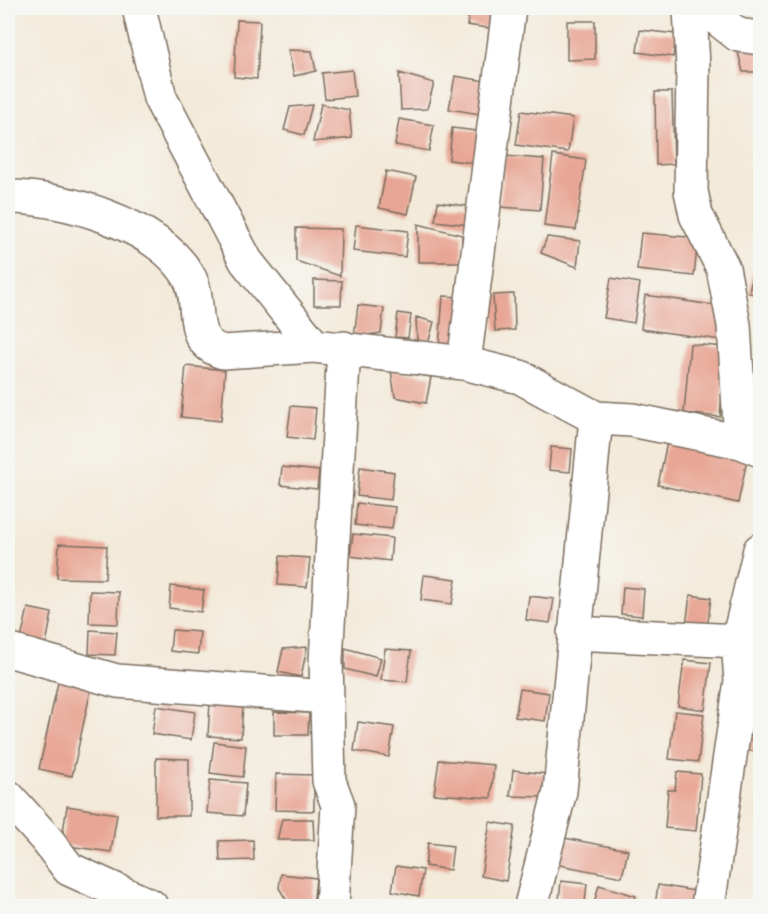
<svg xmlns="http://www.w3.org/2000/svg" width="768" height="914" font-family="'IM FELL Great Primer',serif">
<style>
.building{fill:#e8a796}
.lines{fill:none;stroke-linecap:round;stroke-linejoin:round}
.minor-casing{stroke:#7b6d5f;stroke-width:36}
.minor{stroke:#fff;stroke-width:33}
</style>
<rect width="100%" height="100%" fill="#f6f6f2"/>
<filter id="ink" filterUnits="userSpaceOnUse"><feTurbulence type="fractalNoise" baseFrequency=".0167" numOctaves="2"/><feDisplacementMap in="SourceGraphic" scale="12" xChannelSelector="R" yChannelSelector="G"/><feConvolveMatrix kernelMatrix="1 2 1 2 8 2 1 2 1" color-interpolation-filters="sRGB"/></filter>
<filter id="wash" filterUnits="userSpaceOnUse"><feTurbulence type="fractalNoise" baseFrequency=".008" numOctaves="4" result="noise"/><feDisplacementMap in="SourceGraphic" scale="24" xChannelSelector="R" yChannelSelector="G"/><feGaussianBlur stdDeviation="1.35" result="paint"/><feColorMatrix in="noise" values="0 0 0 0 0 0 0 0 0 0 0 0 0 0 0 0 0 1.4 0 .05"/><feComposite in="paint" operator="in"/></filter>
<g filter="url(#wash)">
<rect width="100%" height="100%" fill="#f3ead9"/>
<g id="blocks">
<!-- building -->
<path class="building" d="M470 8H497L494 29 467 25Z
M237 20 260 21 257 79 234 77Z
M567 21H595V59L567 60Z
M640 30 676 34 673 57 637 52Z
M737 48H760V72H743Z
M288 50 312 51 316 71 294 76Z
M352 70 355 96 325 99 322 73Z
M399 73 434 83 427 109 401 110Z
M455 76 492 82 486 115 449 109Z
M655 92H672L674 164 656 165Z
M321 104 349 110 352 138 313 142Z
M312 105 304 135 284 130 290 107Z
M521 111 573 118 568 152 516 145Z
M399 119 434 125 429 151 395 145Z
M452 128 485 132 482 164 449 160Z
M553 155 586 160 576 230 544 226Z
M505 156 544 159 540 210 500 207Z
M386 171 416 177 408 214 379 208Z
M438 202 473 207 471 225 435 221Z
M418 224 462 235V262H418Z
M356 225 408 231 405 257 353 251Z
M296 228 341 229 340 276 296 261Z
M641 233 698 238 694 276 637 270Z
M547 237 580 241 577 267 541 253Z
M756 252 760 253V295L749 293Z
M611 278 640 283 634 323 604 318Z
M314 280 342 281 341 305H314Z
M514 294 515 330 495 331 493 295Z
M645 295 726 307 721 340 641 329Z
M443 296 461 297 457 347 439 346Z
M358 305 384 308 381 333 354 337Z
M398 313 411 315 408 338 395 337Z
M416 317 434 322 428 344 417 341Z
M690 344 726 347 720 417 684 413Z
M186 366 225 370 221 421 181 417Z
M391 370 431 377 426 403 395 397Z
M291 406 316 408 313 440 287 437Z
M667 442 747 460 738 503 658 485Z
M551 447 572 449 570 472 549 470Z
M282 467 319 471 317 489 280 485Z
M360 467 394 472 391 500 357 496Z
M357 503 395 507 392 529 355 525Z
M353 534 392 538 390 561 350 556Z
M59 544 107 546 105 579 57 578Z
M280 556 310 558 307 587 278 585Z
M424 575 456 579 452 604 421 600Z
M171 586 204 590 201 612 169 608Z
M623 587 644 589 642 616 621 614Z
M90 591 119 592 118 624 89 623Z
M690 595 711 598 707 629 686 626Z
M529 596 554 599 550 623 526 620Z
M28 608 52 613 46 644 21 639Z
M90 630 117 632 115 655 89 654Z
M172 630 200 632 198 654 170 651Z
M307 647 301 677 278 672 283 649Z
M345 648 381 658 376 677 345 669Z
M385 649 411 651 407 682 381 680Z
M684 660 711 663 705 710 678 706Z
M59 678 92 685 72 776 39 769Z
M520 689 549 693 545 721 515 717Z
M210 702 243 704 241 738 208 736Z
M156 706 195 712 191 740 152 734Z
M747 710 760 712V752L742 750Z
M675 711 704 714 698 762 669 759Z
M274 712 309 713 308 735H274Z
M358 722 394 727 389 757 354 751Z
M214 742 246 746 243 777 210 773Z
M156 758 189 759V816H156Z
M439 760 494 765 491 798 434 794Z
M513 770 546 774 544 797 510 796Z
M677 772 701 774 696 831 665 828 668 790H675Z
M276 774 314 775V811L275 810Z
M210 780 246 783 243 816 207 813Z
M67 806 117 814 111 852 61 845Z
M282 819H313L314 840H277Z
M490 822 515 826 506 881 481 876Z
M559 837 628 850 622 877 554 864Z
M253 840 254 860 220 861 219 841Z
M428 843 453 846 450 870 425 866Z
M396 866 423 870 419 896 392 891Z
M281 874 316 878 313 906H290L279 888Z
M561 881 587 884 585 902 559 900Z
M599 885 636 896 633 906H606L594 903Z
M658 885 695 891 692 906 655 905Z"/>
</g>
</g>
<g filter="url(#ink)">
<use href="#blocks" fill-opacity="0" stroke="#7b6d5f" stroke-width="1.5"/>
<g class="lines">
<defs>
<path id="minor" d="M139 8 160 98 246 261 314 346
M690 8 693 68 691 191 696 215 723 268 734 325 741 442
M704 8 738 35 760 38
M8 197C64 197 157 224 188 275 205 303 184 340 223 352L314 346 464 363 520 377 596 418 632 420 741 442 760 450
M464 363 509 8
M574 633 738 641
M8 650 117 681 327 697
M8 797 47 840 69 869 151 906
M332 906 338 805 329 781 326 660 344 348
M531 906 560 791 596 418
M708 906 741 681 738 641 760 550"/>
</defs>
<!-- minor casing -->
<use href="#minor" class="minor-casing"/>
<!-- minor -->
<use href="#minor" class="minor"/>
</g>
</g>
<!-- margin -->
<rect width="768" height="914" fill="none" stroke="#f6f6f2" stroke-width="30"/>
</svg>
